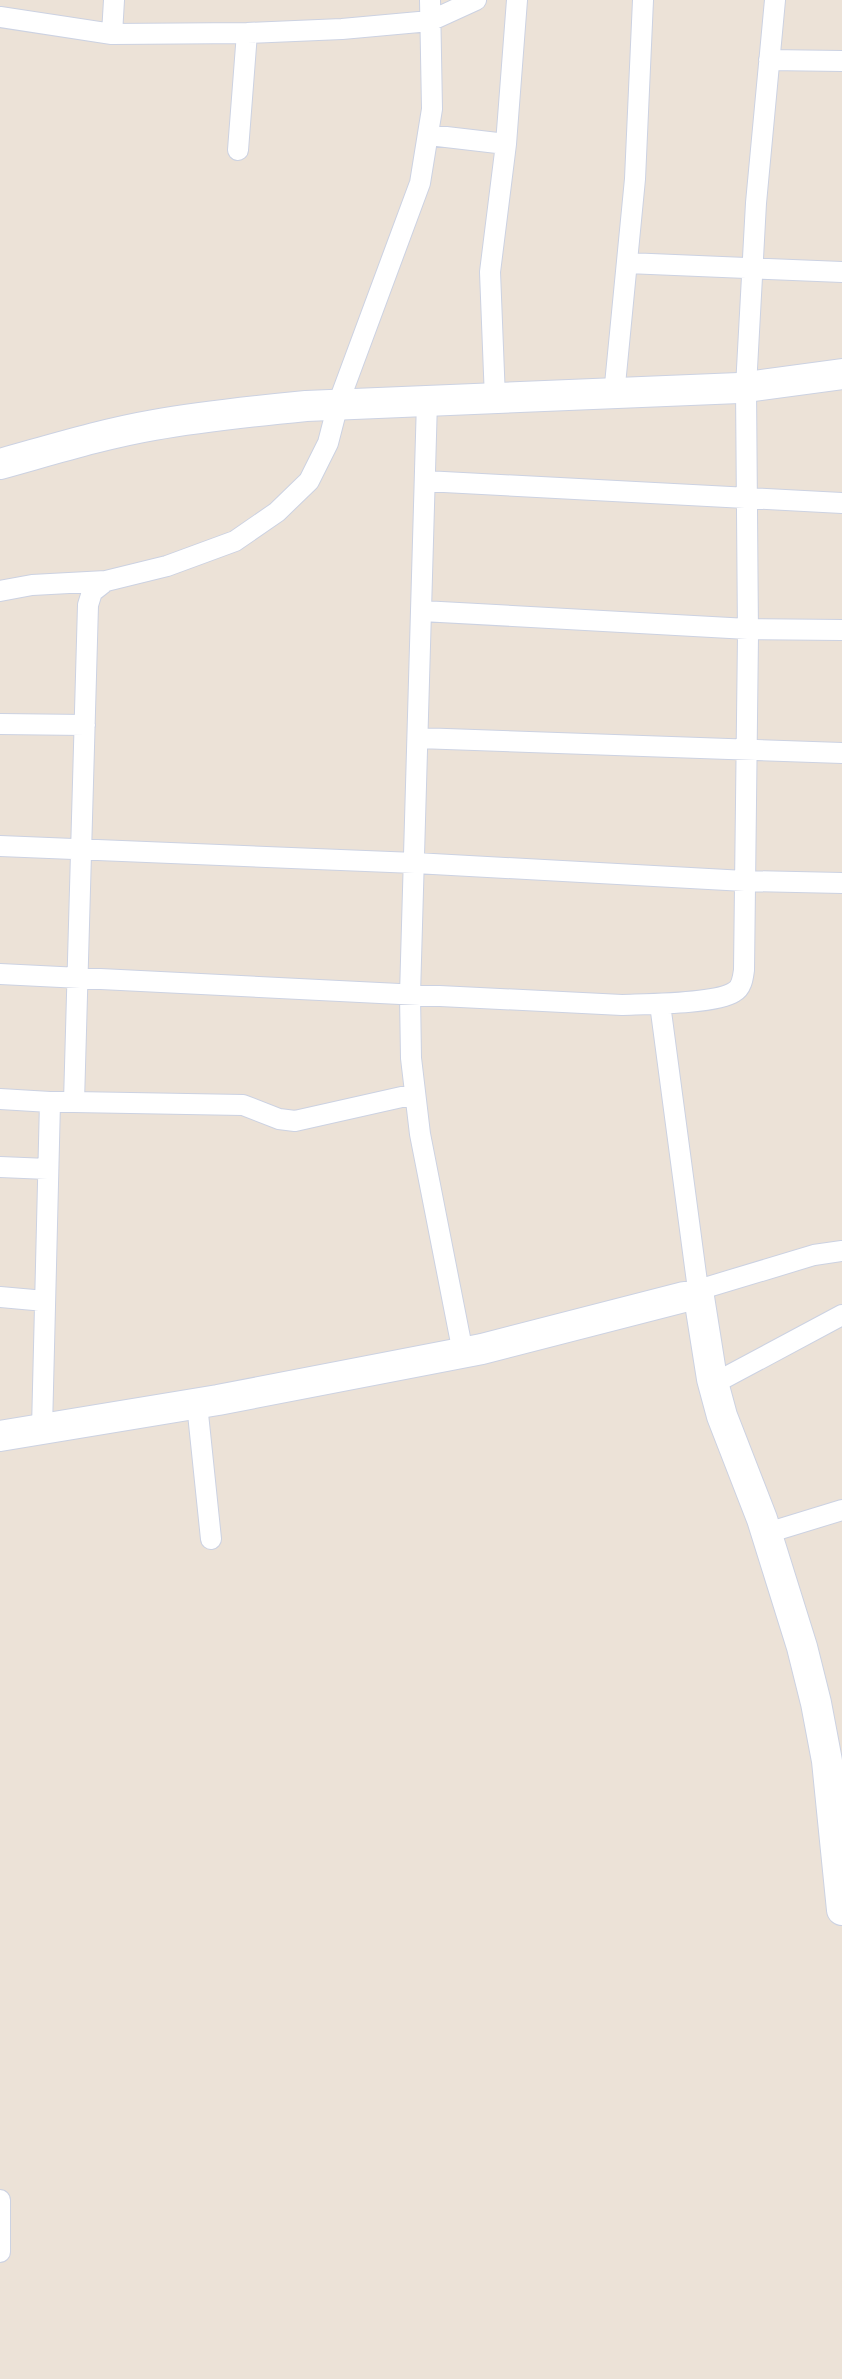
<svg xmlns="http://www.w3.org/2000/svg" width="842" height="2379" font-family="'Work Sans',sans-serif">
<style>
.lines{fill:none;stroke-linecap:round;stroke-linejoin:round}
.street-casing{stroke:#ccd2e2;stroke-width:22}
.secondary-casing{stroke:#ccd2e2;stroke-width:32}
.street{stroke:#fff;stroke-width:20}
.secondary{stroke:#fff;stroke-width:30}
</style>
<rect width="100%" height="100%" fill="#ece2d7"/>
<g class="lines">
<defs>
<path id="street" d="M0 17 112 34 247 33 342 29 430 21 476 0
M112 34 114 0
M769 60 842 61
M429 135 506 144
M238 150 247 33
M627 263 842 272
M614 395 635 179 643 0
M495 399 490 272 506 144 517 0
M427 401 410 995 411 1058 420 1134 463 1353
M425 481 842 503
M0 591 32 585 106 581
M422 611 748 629 842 630
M0 724 85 725
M418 738 842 753
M0 846 415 863 745 881 842 883
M0 974 622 1005C646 1004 716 1004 734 992 742 988 743 977 744 970L748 635 746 387 756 203 775 0
M660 1004 699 1297
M0 1099 50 1102
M74 1102 243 1105 279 1119 295 1121 415 1094
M0 1167 48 1169
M698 1290 814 1255 842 1251
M0 1297 45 1301
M713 1384 842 1315
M197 1404 211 1539
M32 1429H42L50 1102H74L88 605 92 592 106 581 167 566 235 541 277 512 309 481 328 443 338 404 420 183 432 109 430 0
M767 1533 842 1510
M0 2200V2252"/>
<path id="secondary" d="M0 464C51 450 102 434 154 425 204 416 255 411 306 406L739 388 842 374
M0 1436 218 1400 482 1349 684 1297H699L712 1379 722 1416 762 1519 802 1647 816 1703 827 1761 842 1910"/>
</defs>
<!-- street casing -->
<use href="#street" class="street-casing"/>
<!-- secondary casing -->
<use href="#secondary" class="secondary-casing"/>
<!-- street -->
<use href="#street" class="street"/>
<!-- secondary -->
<use href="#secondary" class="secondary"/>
</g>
</svg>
